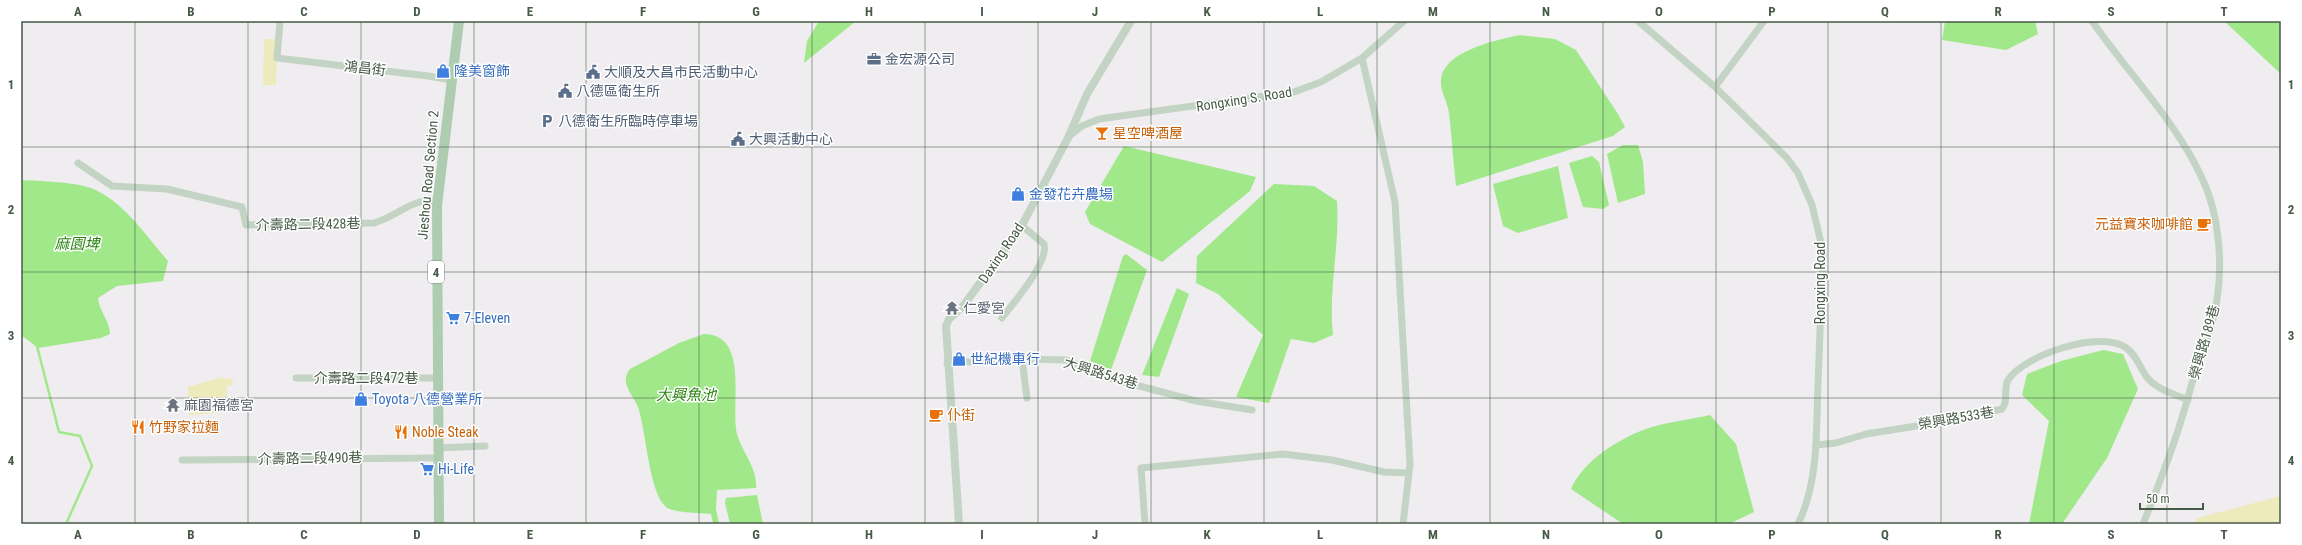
<svg xmlns="http://www.w3.org/2000/svg" width="2302" height="545" font-family="'Roboto Condensed','Noto Sans TC',sans-serif">
<style>
.green{fill:#edeabc}
.water{fill:#a1e88b}
.lines{fill:none;stroke-linecap:round;stroke-linejoin:round}
.stream{stroke:#a1e88b;stroke-width:2.5}
.minor{stroke:#c4d4c4;stroke-width:7}
.tertiary{stroke:#c4d4c4;stroke-width:8}
.primary{stroke:#aeccaf;stroke-width:10}
.grid{fill:none;stroke:#465a47;stroke-width:1;stroke-opacity:0.55}
.labels{text-anchor:middle;dominant-baseline:central;stroke-width:3;stroke-linejoin:round;paint-order:stroke}
.shield{fill:#fff;stroke:#7e8c7e;stroke-width:1}
.shield-label{font-size:13px;font-weight:bold;fill:#465a47}
.service-label{font-size:14px;fill:#4e5e75;stroke:#fff;text-anchor:start}
.street-label{font-size:14px;fill:#465a47;stroke:#fff}
.shop-label{font-size:14px;fill:#366cbe;stroke:#fff;text-anchor:start}
.food-label{font-size:14px;fill:#c56008;stroke:#fff;text-anchor:start}
.worship-label{font-size:14px;fill:#5b616d;stroke:#fff;text-anchor:start}
.water-label{font-size:15px;font-style:italic;fill:#2c8511;stroke:#fff}
.neatline{fill:none;stroke:#465a47;stroke-width:1.5}
.grid-label{font-size:13px;text-anchor:middle;font-weight:bold;fill:#465a47}
</style>
<rect width="100%" height="100%" fill="#efedf0"/>
<!-- green -->
<path class="green" d="M264 39H277L276 85H263Z
M222 377 223 379 232 378 233 385 227 386V396L222 400 220 413 189 415 188 387Z
M2281 496V524H2193L2197 518Z"/>
<!-- water -->
<path class="water" d="M819 21H856L804 63 807 41Z
M1945 21H2035L2038 34 2006 50 1942 40Z
M2224 21H2281V74Z
M1520 35 1555 39 1576 50 1618 114 1625 127 1613 136 1456 186C1453 162 1452 137 1449 113 1448 103 1440 91 1441 81 1442 51 1497 40 1520 35Z
M1623 145H1638L1643 162 1645 194 1618 203 1607 154Z
M1124 146 1256 177 1250 191 1162 262 1090 224 1085 212Z
M1592 156 1599 162 1609 205 1603 209 1583 207 1569 163Z
M1558 166 1568 218 1518 233 1503 226 1493 184Z
M21 180C40 181 74 182 91 188 124 201 146 236 168 261L163 281 117 286 98 298C99 311 110 321 110 334L101 338 38 348 21 335Z
M1274 184 1314 186 1337 201C1340 247 1328 290 1333 335L1314 343 1291 339 1269 403 1236 397 1263 335 1218 294 1196 283 1197 256Z
M1126 254 1147 270 1111 370 1090 361 1123 256Z
M1177 288 1189 294 1159 377 1142 375Z
M704 334C750 334 730 406 737 434 742 452 758 469 756 488L717 490 716 509 719 524H713L711 514C701 513 673 513 666 507 649 493 646 430 638 407 635 399 628 392 626 383 625 377 627 373 630 369L679 343Z
M2103 350 2123 354 2138 389 2107 458 2062 524H2029L2049 421 2022 395 2027 374 2061 361Z
M1710 415 1736 444 1754 512 1729 524H1623L1571 489C1583 461 1618 439 1646 429 1666 422 1689 420 1710 415Z
M757 495 763 524H730L725 503 726 498Z"/>
<g class="lines">
<!-- stream -->
<path class="stream" d="M37 346 59 432 80 436 92 466 66 524"/>
<!-- minor -->
<path class="minor" d="M280 21 277 58 428 76 452 80
M1638 21 1715 87 1787 158 1798 173 1812 205 1823 251C1821 295 1820 340 1818 384 1816 431 1819 481 1798 524
M2092 21C2127 72 2175 120 2201 176 2221 217 2224 272 2214 315 2208 341 2197 365 2190 390 2178 436 2161 480 2143 524
M1362 58 1395 202 1410 464 1403 524
M1715 87 1764 21
M1068 137 1082 126 1099 119 1294 92 1321 82 1362 58 1404 21
M78 163 112 186 167 189 242 207 246 225 374 223C400 215 408 200 437 200
M1002 318C1013 303 1049 263 1044 244L1021 225
M1022 359 1027 398
M947 363 1022 359 1066 360 1113 379 1196 401 1252 410
M296 378H436
M1816 445 1836 443 1866 434 1954 420 2002 409C2009 401 2003 389 2008 380 2024 355 2099 330 2125 347 2136 354 2139 366 2146 376 2155 389 2174 394 2188 400
M437 448 485 446
M182 460 437 458
M1145 524 1141 468 1283 454 1332 460 1384 472 1409 473"/>
<!-- tertiary -->
<path class="tertiary" d="M959 524 946 326 949 319 963 306 1020 229 1068 138 1087 94 1131 21"/>
<!-- primary -->
<path class="primary" d="M439 524 437 206 459 21"/>
</g>
<!-- grid -->
<path class="grid" d="M135 21V524M248 21V524M361 21V524M474 21V524M586 21V524M699 21V524M812 21V524M925 21V524M1038 21V524M1151 21V524M1264 21V524M1377 21V524M1490 21V524M1603 21V524M1716 21V524M1828 21V524M1941 21V524M2054 21V524M2167 21V524M21 147H2281M21 272H2281M21 398H2281"/>
<!-- icons -->
<defs>
<symbol id="office-bare" viewBox="-9 -9 18 18"><path d="M-6-3h4V-5.5h4V-3h4V5H-6ZM-1-4.5V-3h2v-1.5ZM-6 0V1H6V0Z" fill="#5c6f8a" stroke="#fff" stroke-width="2.5" paint-order="stroke"/></symbol>
<symbol id="shop-bare" viewBox="-9 -9 18 18"><path d="M-5-2.5h2.3a2.7 3.5 0 0 1 5.4 0H5L5.5 6h-11ZM-1.5-2.5h3a1.5 2.3 0 0 0-3 0Z" fill="#3f7fe0" stroke="#fff" stroke-width="2.5" paint-order="stroke"/></symbol>
<symbol id="civic-bare" viewBox="-9 -9 18 18"><path d="M-.6-6.5H3V-4.5H.6V-3L4-1V1h2V6H-6V1h2V-1L-.6-3ZM-1.2 2.5V6h2.4V2.5Z" fill="#5c6f8a" stroke="#fff" stroke-width="2.5" paint-order="stroke"/></symbol>
<symbol id="parking-bare" viewBox="-9 -9 18 18"><path d="M-3.5-5.5H1a3.5 3.5 0 0 1 0 7H-1V5.5H-3.5ZM-1-3.4V-.6H.8a1.4 1.4 0 0 0 0-2.8Z" fill="#5c6f8a" stroke="#fff" stroke-width="2.5" paint-order="stroke"/></symbol>
<symbol id="bar-bare" viewBox="-9 -9 18 18"><path d="M-6-5H6L.8 .8V4.5H3.5V6h-7V4.5H-.8V.8Z" fill="#e8710a" stroke="#fff" stroke-width="2.5" paint-order="stroke"/></symbol>
<symbol id="cafe-bare" viewBox="-9 -9 18 18"><path d="M-5.5-4.5H6V0H3Q3 3.5 0 3.5H-2.5Q-5.5 3.5-5.5 0ZM3-3.2v2h1.7v-2ZM-6 4.5H4V6H-6Z" fill="#e8710a" stroke="#fff" stroke-width="2.5" paint-order="stroke"/></symbol>
<symbol id="temple-bare" viewBox="-9 -9 18 18"><path d="M0-6L5-2H3V0L6.5 2.5H4V6H1.5V3h-3V6H-4V2.5H-6.5L-3 0V-2H-5Z" fill="#6b7280" stroke="#fff" stroke-width="2.5" paint-order="stroke"/></symbol>
<symbol id="supermarket-bare" viewBox="-9 -9 18 18"><path d="M-6-5.5h2.5l.6 2H6L4.5 2H-2.5L-4.4-4H-6ZM-1.5 3.2a1.3 1.3 0 1 0 .1 0ZM3 3.2a1.3 1.3 0 1 0 .1 0Z" fill="#3f7fe0" stroke="#fff" stroke-width="2.5" paint-order="stroke"/></symbol>
<symbol id="restaurant-bare" viewBox="-9 -9 18 18"><path d="M-5-6h1v4h1v-4h1v4h1v-4h1v5L-1.5 .5V6h-2V.5L-5-1ZM5-6V6H3V1.5H1.5Q1.5-4 5-6Z" fill="#e8710a" stroke="#fff" stroke-width="2.5" paint-order="stroke"/></symbol>
</defs>
<g fill-rule="evenodd">
<use href="#office-bare" x="864" y="49" width="20" height="20"/>
<use href="#shop-bare" x="433" y="61" width="20" height="20"/>
<use href="#civic-bare" x="583" y="62" width="20" height="20"/>
<use href="#civic-bare" x="555" y="81" width="20" height="20"/>
<use href="#parking-bare" x="537" y="111" width="20" height="20"/>
<use href="#bar-bare" x="1092" y="123" width="20" height="20"/>
<use href="#civic-bare" x="728" y="129" width="20" height="20"/>
<use href="#shop-bare" x="1008" y="184" width="20" height="20"/>
<use href="#cafe-bare" x="2194" y="214" width="20" height="20"/>
<use href="#temple-bare" x="942" y="298" width="20" height="20"/>
<use href="#supermarket-bare" x="443" y="308" width="20" height="20"/>
<use href="#shop-bare" x="949" y="349" width="20" height="20"/>
<use href="#shop-bare" x="351" y="389" width="20" height="20"/>
<use href="#temple-bare" x="163" y="395" width="20" height="20"/>
<use href="#cafe-bare" x="926" y="405" width="20" height="20"/>
<use href="#restaurant-bare" x="128" y="417" width="20" height="20"/>
<use href="#restaurant-bare" x="391" y="422" width="20" height="20"/>
<use href="#supermarket-bare" x="417" y="459" width="20" height="20"/>
</g>
<g class="labels">
<!-- shield labels -->
<rect class="shield" x="428" y="261" width="16" height="22" rx="3"/>
<g class="shield-label">
<text x="436" y="272">4</text>
</g>
<!-- service labels -->
<g class="service-label">
<text x="885" y="59">金宏源公司</text>
<text x="604" y="72">大順及大昌市民活動中心</text>
<text x="576" y="91">八德區衛生所</text>
<text x="558" y="121">八德衛生所臨時停車場</text>
<text x="749" y="139">大興活動中心</text>
</g>
<!-- street labels -->
<g class="street-label">
<text transform="translate(365 68) rotate(7)">鴻昌街</text>
<text transform="translate(1244 99) rotate(-9)">Rongxing S. Road</text>
<text transform="translate(428 175) rotate(-85)">Jieshou Road Section 2</text>
<text transform="translate(308 224) rotate(-1)">介壽路二段428巷</text>
<text transform="translate(1001 253) rotate(-56)">Daxing Road</text>
<text transform="translate(1820 283) rotate(-90)">Rongxing Road</text>
<text transform="translate(2204 342) rotate(-74)">榮興路189巷</text>
<text transform="translate(1101 373) rotate(17)">大興路543巷</text>
<text x="366" y="378">介壽路二段472巷</text>
<text transform="translate(1956 418) rotate(-10)">榮興路533巷</text>
<text transform="translate(310 458) rotate(-1)">介壽路二段490巷</text>
</g>
<!-- shop labels -->
<g class="shop-label">
<text x="454" y="71">隆美窗飾</text>
<text x="1029" y="194">金發花卉農場</text>
<text x="464" y="318">7-Eleven</text>
<text x="970" y="359">世紀機車行</text>
<text x="372" y="399">Toyota 八德營業所</text>
<text x="438" y="469">Hi-Life</text>
</g>
<!-- food labels -->
<g class="food-label">
<text x="1113" y="133">星空啤酒屋</text>
<text x="2193" y="224" text-anchor="end">元益寶來咖啡館</text>
<text x="947" y="415">仆街</text>
<text x="149" y="427">竹野家拉麵</text>
<text x="412" y="432">Noble Steak</text>
</g>
<!-- worship labels -->
<g class="worship-label">
<text x="963" y="308">仁愛宮</text>
<text x="184" y="405">麻園福德宮</text>
</g>
<!-- water labels -->
<g class="water-label">
<text x="77" y="244">麻園埤</text>
<text x="686" y="395">大興魚池</text>
</g>
</g>
<!-- border -->
<rect width="2302" height="545" fill="none" stroke="#ffffff" stroke-width="44"/>
<!-- scale -->
<path d="M2140 503v6h63v-6" fill="none" stroke="#465a47" stroke-width="2"/>
<text x="2146" y="503" font-size="12" fill="#465a47" stroke="#ffffff" stroke-width="3" paint-order="stroke">50 m</text>
<rect x="22" y="22" width="2258" height="501" class="neatline"/>
<g class="grid-label">
<text x="78" y="16">A</text>
<text x="191" y="16">B</text>
<text x="304" y="16">C</text>
<text x="417" y="16">D</text>
<text x="530" y="16">E</text>
<text x="643" y="16">F</text>
<text x="756" y="16">G</text>
<text x="869" y="16">H</text>
<text x="982" y="16">I</text>
<text x="1095" y="16">J</text>
<text x="1207" y="16">K</text>
<text x="1320" y="16">L</text>
<text x="1433" y="16">M</text>
<text x="1546" y="16">N</text>
<text x="1659" y="16">O</text>
<text x="1772" y="16">P</text>
<text x="1885" y="16">Q</text>
<text x="1998" y="16">R</text>
<text x="2111" y="16">S</text>
<text x="2224" y="16">T</text>
<text x="11" y="89">1</text>
<text x="2291" y="89">1</text>
<text x="11" y="214">2</text>
<text x="2291" y="214">2</text>
<text x="11" y="340">3</text>
<text x="2291" y="340">3</text>
<text x="11" y="465">4</text>
<text x="2291" y="465">4</text>
<text x="78" y="539">A</text>
<text x="191" y="539">B</text>
<text x="304" y="539">C</text>
<text x="417" y="539">D</text>
<text x="530" y="539">E</text>
<text x="643" y="539">F</text>
<text x="756" y="539">G</text>
<text x="869" y="539">H</text>
<text x="982" y="539">I</text>
<text x="1095" y="539">J</text>
<text x="1207" y="539">K</text>
<text x="1320" y="539">L</text>
<text x="1433" y="539">M</text>
<text x="1546" y="539">N</text>
<text x="1659" y="539">O</text>
<text x="1772" y="539">P</text>
<text x="1885" y="539">Q</text>
<text x="1998" y="539">R</text>
<text x="2111" y="539">S</text>
<text x="2224" y="539">T</text>
</g>
</svg>
